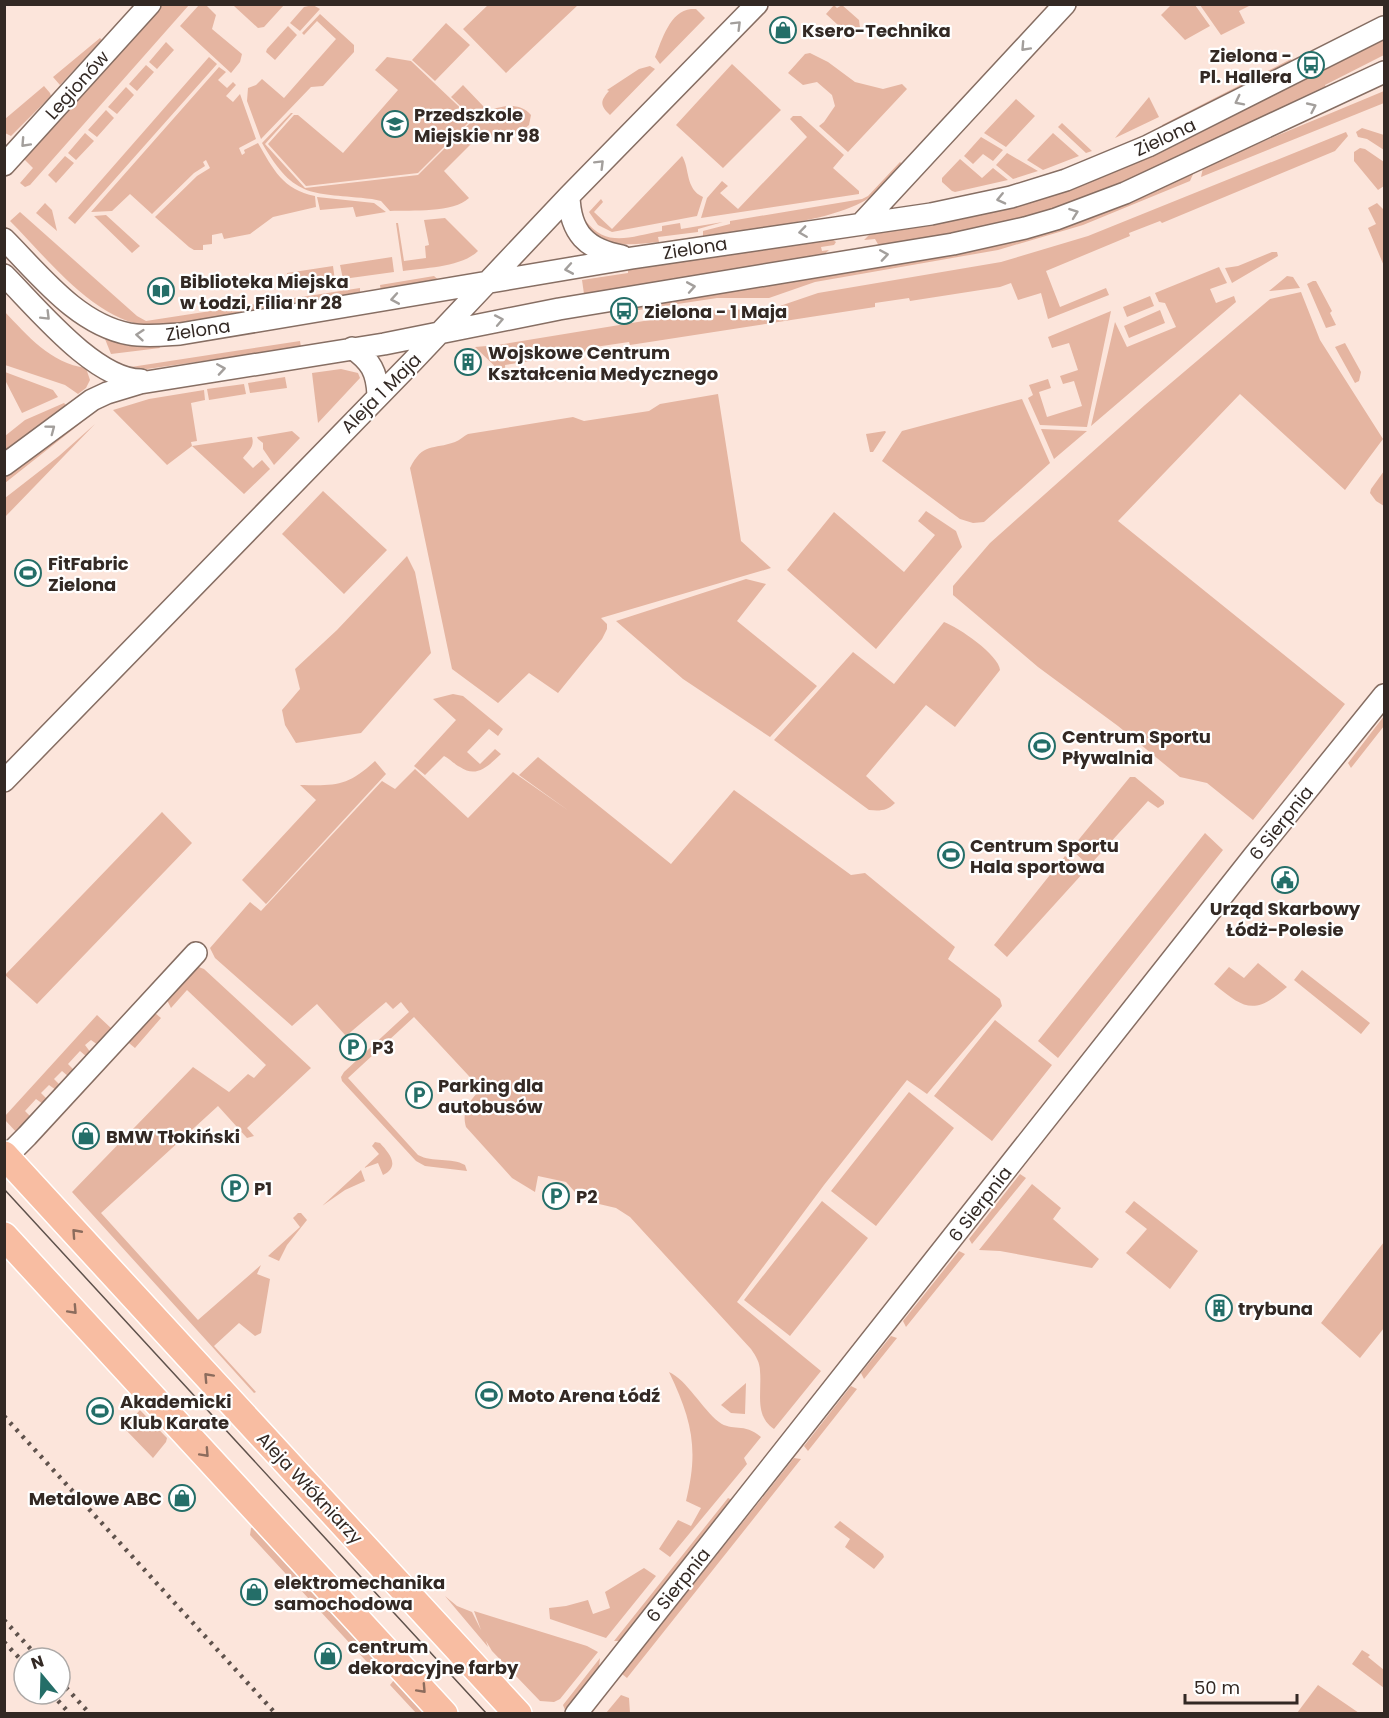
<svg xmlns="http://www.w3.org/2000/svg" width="1389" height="1718" font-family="Poppins,sans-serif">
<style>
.green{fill:#e5b5a1}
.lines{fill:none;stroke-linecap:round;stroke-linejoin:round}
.minor-casing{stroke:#866e63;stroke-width:24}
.major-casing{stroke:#fff;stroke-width:30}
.minor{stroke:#fff;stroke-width:21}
.major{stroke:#f8bda2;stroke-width:27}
.tram{stroke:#5f524c;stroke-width:1.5}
.rail{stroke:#5f524c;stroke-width:4.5;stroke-dasharray:3 6;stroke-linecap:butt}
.oneway{stroke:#a39f9c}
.oneway2{stroke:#8c6c5d}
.labels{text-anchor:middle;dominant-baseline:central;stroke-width:4.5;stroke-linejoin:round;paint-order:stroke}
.poi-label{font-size:18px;font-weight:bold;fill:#332924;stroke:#fff;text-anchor:start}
.street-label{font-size:18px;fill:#332924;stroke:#fff}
</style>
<rect width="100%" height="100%" fill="#fce5db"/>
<!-- green -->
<path class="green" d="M235 4 256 6 284 5 264 27 258 28 234 6Z
M489 4H578V5L506 73 463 29Z
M161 5H189L30 185 25 187 20 183 33 168 23 158Z
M199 5H206L216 15 212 29 242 54 240 62 231 73 180 26Z
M313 5 320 9 300 31 290 23 304 7Z
M834 5 837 8 842 5 859 20 860 28 851 37 826 14Z
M1171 5H1195L1210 26 1185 40 1161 15Z
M1200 5H1251L1239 11 1245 23 1221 35Z
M691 9H696L705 18 660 64 655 57C662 40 670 11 691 9Z
M320 14 354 45V52L323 86 311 87 261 139 247 101 248 88 256 85 262 79 284 98 336 39 317 21 304 35 302 33Z
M446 23 470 45 435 81 412 60Z
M288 26 297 35 275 60 266 52 267 49Z
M1384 37V55L1325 85 1328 91 1303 97C1233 133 1163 172 1089 199 1021 224 950 235 879 246L875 239 864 240 873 231 968 216Z
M100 38 102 40 60 85 53 77Z
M166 42 174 50 157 69 149 62Z
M810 53 828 62 855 82 883 89 902 84 907 89 848 152 819 126 824 122 835 106 832 95 817 82 803 85 788 73 805 54Z
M209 57 217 64 75 224 68 218Z
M387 57 411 61 472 119 418 173 306 186 268 144 294 115H298L343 153 398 90 375 70Z
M1291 59 1293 63 1164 129 1162 125Z
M732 64 781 110 723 168 676 125Z
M146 65 154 72 137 91 129 84Z
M650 66 655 69 610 115C601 106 599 102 609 91L607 90 639 69Z
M219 67 226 72 218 80 227 88 233 82 236 85 226 96 233 102 240 94 256 139 239 148 242 155 245 153 244 150 258 143C273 169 283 190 315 196L316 207 273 217 250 234 224 239 222 233 212 235V244L203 245V250H194L189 247 155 217 197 176 210 168 206 160 203 162 205 166 194 173 152 214 130 194 112 211 91 212Z
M463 85 485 108 491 110C504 105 521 103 531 115L529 125 517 135 511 130 496 142 485 130 444 171 469 198C454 213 411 210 390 211L381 201 372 199C313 192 295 201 262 143L291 113H293L265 144 305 188 418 175 474 119 451 97Z
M44 86 50 93 51 96 11 136 5 133V119Z
M126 87 134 95 117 114 108 107Z
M1384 91V103L1201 177 1203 168 1226 157Z
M1149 97 1159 117 1115 138Z
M1016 99 1035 116 1006 147 984 133Z
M106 110 114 118 97 137 88 130Z
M793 116H801L844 155 833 168 859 191V194L701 218 707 198 722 181 728 186 720 193 738 209 807 137 790 119Z
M1062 123 1092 151 1086 153 1058 127Z
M1362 128 1384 135V150L1367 139 1358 137 1356 132Z
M1346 132 1348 136 1335 151 1162 223 1160 221 1129 233 1130 236 1046 271 1060 307 1106 288 1109 295 1048 319 1041 293 1018 300 1011 283 1000 287 910 301 909 298 875 303V307L630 345 629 342 595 347V351L505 365 506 377 475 347 498 345 711 310 771 309 818 293 1001 262 1088 236Z
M85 133 94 141 76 160 68 153Z
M1053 133 1079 156 1043 170 1027 160Z
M981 137 1003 150 993 161 983 154 973 164 964 156Z
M1360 148 1365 149 1384 162V186L1378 190 1354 161V152Z
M1007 153 1038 171 1013 179 996 165Z
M65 156 74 163 56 183 48 175Z
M682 156C690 168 685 189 703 197L697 216 612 232 598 225 589 212 601 199 603 202 594 212 612 229Z
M960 159 982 178 993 168 1008 180 955 192 952 191 942 182V178Z
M900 162 902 164C891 176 880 191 866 200 829 222 747 230 703 236V231L730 224V221L862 199 868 196Z
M1194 172 1190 181 1083 225 998 250 815 282 769 298H717L638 310 637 305 1120 205Z
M317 197 374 203 386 212 356 217 353 207 320 210Z
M45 203 52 210 57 231 36 213Z
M1377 203 1384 210V266L1368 228 1376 224 1368 208Z
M20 212 137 316 146 321 360 288V294L179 324C170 324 160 327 151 326 95 322 48 259 10 221Z
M106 215 140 246 132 253 94 216Z
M445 218 478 251C462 267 424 268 403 271L396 223H398L404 261 426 258 425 246 429 245 424 220Z
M585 220C607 249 631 236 662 231V226L680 223 681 229 723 222 698 229V232L658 237 659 242C630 245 602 250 583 221Z
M823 238 833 240 836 242 834 245 821 247 822 251 829 250 820 258 563 299V297L584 294 582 280 628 273V267Z
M1272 252H1277L1278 256 1232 283 1225 268 1238 266Z
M392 257 394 272 343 279 340 265Z
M333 266 335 281 289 288 287 273Z
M1219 267 1227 283 1210 289 1216 303 1234 296 1236 302 1091 426 1115 322 1127 347 1176 327 1165 303 1159 302 1155 293Z
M434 276 442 283 381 292 380 285Z
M1287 276 1293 277 1300 288 1269 291Z
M1313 281H1316L1332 311 1330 313 1336 325 1326 328 1307 284Z
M1301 292 1320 340 1383 439 1345 490 1240 394 1118 521 1345 704 1253 820 1207 783 1180 777 1118 726 1038 667 953 595V586L990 543 1145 405 1270 299Z
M1150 296 1154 306 1127 317 1123 307Z
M1160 310 1165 323 1129 338 1124 326Z
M4 311C28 336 50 363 86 368L90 380 86 388 78 394 65 385 5 365Z
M1111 311 1087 427 1040 425 1028 398 1033 395 1029 385 1048 379 1051 388 1039 392 1047 417 1082 406 1074 381 1063 384 1060 376 1078 370 1069 343 1052 348 1048 337Z
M105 339 128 346H159L160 348 111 354Z
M300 341 301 347 147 369 131 367Z
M1345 343 1361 372 1359 381 1355 383 1335 347Z
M341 369 358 373 360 378 318 423 312 373Z
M5 372 53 390 58 397 22 413 5 380Z
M285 377 287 388 250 393 248 383Z
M244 384 246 394 209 400 207 389Z
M204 390 205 400 191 403 197 441 191 442 192 446 252 437C255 447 248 451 243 458L253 468 262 460 270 469 244 494 192 446 167 465 113 410 149 399Z
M718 394 741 541 771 568 601 618 607 624V629L602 639 558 693 529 673 498 703 452 669 410 468C423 442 433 450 455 442 460 440 464 436 468 434L573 417 584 421 649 411 660 404Z
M1022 399 1050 463 984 522 973 523 960 519 882 461 902 431Z
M64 403 66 405 5 451V436L25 420Z
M78 419 81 423 5 483V476Z
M95 424 5 517V498L59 456Z
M1041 429 1087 431 1054 459Z
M292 431 300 438 274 465 263 449V443L258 439 257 437Z
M885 431 886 432 873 452H870L866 434Z
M1384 471V506L1376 501 1370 493 1371 489Z
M323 491 387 550 344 594 282 534Z
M926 511 956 531 962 547 876 649 787 570 834 512 904 572 935 535 918 521Z
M407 556 415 572 431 653 361 733 296 743 285 725 282 710 300 689 295 669 337 630Z
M746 579 766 584 737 621 817 686 770 737 683 679 616 621Z
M944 622C958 627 999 655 1000 670L955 727 926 705 866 776 895 803C887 811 880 811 869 810L774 740 853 652 894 684Z
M453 694 463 696 503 729 498 736 489 729 467 752 480 764 495 749 501 754C489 765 477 779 460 767 454 764 450 759 444 756L425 775 414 766 456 720 433 699Z
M1384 716V726L1351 768 1348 763Z
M538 757 671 864 734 790 851 875 865 873 955 947 948 959 1000 999 1002 1006 927 1094 907 1080 824 1185 737 1302 821 1371 774 1429C754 1416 762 1392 760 1371 760 1363 756 1356 751 1349L630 1217 616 1208 582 1200 566 1182 538 1176 535 1192 512 1178 466 1127C461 1109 470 1101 481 1089L414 1017 348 1078 418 1155C433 1163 451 1157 465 1165L467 1171 425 1166 416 1161 342 1081 341 1077 344 1072 409 1012 401 1002 393 1009 386 1002 346 1036 317 1004 292 1026 215 958 210 948 250 902 261 911 382 781 395 789 415 769 468 818 513 772 569 811 519 775Z
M375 761 386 774 266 904 242 880 316 800 300 785C336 786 348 786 375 761Z
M1130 777H1135L1164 801V804L1158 808 1148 801 1089 866 1071 849Z
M162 812 192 843 37 1004 5 975Z
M1205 833 1223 850 1058 1058 1038 1041Z
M1065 856 1084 872 1007 957 994 945Z
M1258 963 1287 987C1255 1015 1245 1010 1214 984L1229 967 1244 978Z
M196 966 204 969 311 1068 247 1128 254 1136 247 1138 218 1106 101 1213 198 1320 261 1265 257 1274 270 1279 261 1333 255 1336 239 1323 214 1346 256 1392 254 1393 72 1192 193 1067 229 1092 248 1074 254 1078 266 1065 187 990 171 1008 166 998Z
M1302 970 1370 1023 1361 1034 1294 980Z
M150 1013H155L161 1018 135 1048 124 1039Z
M97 1015 112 1029 98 1045 91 1040 85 1045 91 1053 87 1057 80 1051 68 1064 74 1070 69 1077 62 1071 54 1079 60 1085 56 1090 49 1085 41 1093 47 1099 43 1104 36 1099 25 1111 31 1117 18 1134 5 1120V1116Z
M995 1020 1052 1065 992 1141 934 1096Z
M909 1092 954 1128 876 1226 831 1191Z
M375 1142 380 1143C389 1153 401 1166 383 1175L378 1163 364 1168 379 1154 372 1146Z
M361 1170 365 1181 345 1190 322 1206Z
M1020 1174 1026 1178 972 1244 969 1239Z
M1032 1184 1061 1208 1053 1219 1099 1259 1092 1268 1000 1251 979 1250Z
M822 1201 868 1238 790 1336 744 1300Z
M1134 1201 1198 1251 1170 1289 1126 1253 1147 1229 1125 1212Z
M298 1213H301L307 1220 287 1245 279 1261 268 1256 300 1227 293 1218Z
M1384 1242V1328L1360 1358 1321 1323Z
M959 1251 965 1254 906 1327 903 1321Z
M891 1336 897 1338 864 1379 861 1373Z
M669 1372C687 1380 702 1409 719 1422 732 1432 744 1422 761 1437L744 1458 747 1464 670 1557 659 1549 678 1520 691 1526 701 1508 686 1501C699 1449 692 1420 669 1372Z
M746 1383 745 1414 731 1413 721 1405Z
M851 1386 857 1389 808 1451 804 1446Z
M140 1410 167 1438 166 1442 153 1458 124 1428Z
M794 1458 801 1459 627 1678 622 1674Z
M728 1498 732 1500 621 1641H614Z
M840 1521 883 1554 884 1557 874 1569 845 1547 850 1539 834 1527Z
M255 1526 384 1668 378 1674 250 1535 251 1528Z
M644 1568 656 1576 606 1638 550 1619 549 1608 566 1606 588 1600 593 1614 610 1608 605 1592Z
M445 1596 457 1606 472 1612 481 1630 474 1611 587 1646 598 1652 560 1699 554 1702 540 1701 492 1651 486 1641 488 1647Z
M1362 1650 1370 1655 1368 1657 1384 1670V1688L1352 1664Z
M600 1658 599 1667 565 1710 563 1705Z
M394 1680 425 1713H416L390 1685Z
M1318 1685 1359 1713H1297Z
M621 1695 629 1698 630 1713H606Z"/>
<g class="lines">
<defs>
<path id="minor" d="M4 165 150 4
M569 196C570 233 587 250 622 256
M861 224 1065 4
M4 239C40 275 77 324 129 334 146 337 163 335 180 334L632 258 931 214 1011 197 1066 180 1148 146 1384 27
M4 275C36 307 95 380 141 380
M352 348C371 361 377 372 378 395
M4 465 92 400 107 393 140 383 384 344 559 309 953 244 1025 228 1056 219 1125 193 1384 72
M4 781 413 361 569 196 757 4
M6 1157 27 1136 196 953
M576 1714 1253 857 1384 695"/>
<path id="major" d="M4 1155 518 1714
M4 1236 444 1714"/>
</defs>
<!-- minor casing -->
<use href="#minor" class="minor-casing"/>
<!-- major casing -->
<use href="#major" class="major-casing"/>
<!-- minor -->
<use href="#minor" class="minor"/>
<!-- major -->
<use href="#major" class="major"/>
<!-- tram -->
<path class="tram" d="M4 1189 487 1714"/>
<!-- rail -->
<path class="rail" d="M4 1416 276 1714
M4 1620 39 1658
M4 1642 24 1663
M60 1681 90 1714
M52 1694 70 1714"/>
</g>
<!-- one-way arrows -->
<defs><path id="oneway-chevron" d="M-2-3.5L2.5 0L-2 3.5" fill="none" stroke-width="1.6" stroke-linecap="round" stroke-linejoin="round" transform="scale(1.5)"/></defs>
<g class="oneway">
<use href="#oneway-chevron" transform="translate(737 25) rotate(-45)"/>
<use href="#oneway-chevron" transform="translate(1025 47) rotate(133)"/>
<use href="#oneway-chevron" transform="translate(1239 101) rotate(153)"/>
<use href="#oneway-chevron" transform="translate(1312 107) rotate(-25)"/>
<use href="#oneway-chevron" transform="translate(25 143) rotate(133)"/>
<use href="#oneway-chevron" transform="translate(600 164) rotate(-45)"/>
<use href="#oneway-chevron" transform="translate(1001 199) rotate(167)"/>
<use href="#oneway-chevron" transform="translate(1074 213) rotate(-20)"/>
<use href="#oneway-chevron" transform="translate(803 232) rotate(172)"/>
<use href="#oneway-chevron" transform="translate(884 255) rotate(-9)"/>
<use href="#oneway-chevron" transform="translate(569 269) rotate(170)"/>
<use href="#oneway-chevron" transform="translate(691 287) rotate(-10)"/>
<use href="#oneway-chevron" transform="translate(395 299) rotate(170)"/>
<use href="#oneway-chevron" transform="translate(46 316) rotate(45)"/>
<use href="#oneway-chevron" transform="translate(499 320) rotate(-11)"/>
<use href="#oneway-chevron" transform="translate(140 335) rotate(-175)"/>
<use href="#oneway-chevron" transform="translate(221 369) rotate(-9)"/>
<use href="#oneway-chevron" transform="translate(51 429) rotate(-37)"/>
</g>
<g class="oneway2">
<use href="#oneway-chevron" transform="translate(76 1233) rotate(-132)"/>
<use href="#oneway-chevron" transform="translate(73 1310) rotate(47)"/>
<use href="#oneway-chevron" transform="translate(208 1377) rotate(-133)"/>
<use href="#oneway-chevron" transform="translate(205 1453) rotate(47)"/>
<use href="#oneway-chevron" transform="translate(422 1689) rotate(47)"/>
</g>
<!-- icons -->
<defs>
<symbol id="shop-ring" viewBox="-11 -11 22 22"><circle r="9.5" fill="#fff" stroke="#246e68" stroke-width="1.5"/><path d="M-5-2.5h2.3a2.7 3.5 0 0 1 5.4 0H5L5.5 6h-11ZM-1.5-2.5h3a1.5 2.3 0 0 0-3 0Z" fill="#246e68"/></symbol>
<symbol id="bus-ring" viewBox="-11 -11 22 22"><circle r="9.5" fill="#fff" stroke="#246e68" stroke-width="1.5"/><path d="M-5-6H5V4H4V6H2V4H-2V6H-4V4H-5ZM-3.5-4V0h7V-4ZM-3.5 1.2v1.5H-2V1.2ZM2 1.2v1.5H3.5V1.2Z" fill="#246e68"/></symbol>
<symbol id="school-ring" viewBox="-11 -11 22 22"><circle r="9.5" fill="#fff" stroke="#246e68" stroke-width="1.5"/><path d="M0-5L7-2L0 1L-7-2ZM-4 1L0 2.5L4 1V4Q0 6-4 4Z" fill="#246e68"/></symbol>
<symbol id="library-ring" viewBox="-11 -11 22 22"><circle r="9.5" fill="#fff" stroke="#246e68" stroke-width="1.5"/><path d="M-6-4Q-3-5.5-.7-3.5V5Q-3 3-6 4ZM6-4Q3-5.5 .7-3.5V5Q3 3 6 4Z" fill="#246e68"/></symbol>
<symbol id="building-ring" viewBox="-11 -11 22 22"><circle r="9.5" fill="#fff" stroke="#246e68" stroke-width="1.5"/><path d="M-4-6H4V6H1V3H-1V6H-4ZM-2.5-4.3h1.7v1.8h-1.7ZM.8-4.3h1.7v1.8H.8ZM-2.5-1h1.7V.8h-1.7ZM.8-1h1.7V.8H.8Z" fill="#246e68"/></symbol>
<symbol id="stadium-ring" viewBox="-11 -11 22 22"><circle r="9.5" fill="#fff" stroke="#246e68" stroke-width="1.5"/><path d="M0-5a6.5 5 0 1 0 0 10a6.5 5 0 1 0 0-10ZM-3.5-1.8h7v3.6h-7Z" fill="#246e68"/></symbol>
<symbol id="civic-ring" viewBox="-11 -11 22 22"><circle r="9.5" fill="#fff" stroke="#246e68" stroke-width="1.5"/><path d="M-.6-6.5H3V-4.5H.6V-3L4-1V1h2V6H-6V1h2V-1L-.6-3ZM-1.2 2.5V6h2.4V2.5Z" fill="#246e68"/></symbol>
<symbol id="parking-ring" viewBox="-11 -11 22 22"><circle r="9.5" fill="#fff" stroke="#246e68" stroke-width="1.5"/><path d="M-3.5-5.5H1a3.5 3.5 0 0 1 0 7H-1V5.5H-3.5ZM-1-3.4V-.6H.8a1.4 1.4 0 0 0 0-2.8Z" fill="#246e68"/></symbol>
</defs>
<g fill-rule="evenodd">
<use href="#shop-ring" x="768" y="15" width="30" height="30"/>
<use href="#bus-ring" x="1296" y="50" width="30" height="30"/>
<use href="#school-ring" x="380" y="109" width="30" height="30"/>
<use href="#library-ring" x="146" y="276" width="30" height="30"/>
<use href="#bus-ring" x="609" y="296" width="30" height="30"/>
<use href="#building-ring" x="453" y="347" width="30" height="30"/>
<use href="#stadium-ring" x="13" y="558" width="30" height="30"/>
<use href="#stadium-ring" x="1027" y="731" width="30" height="30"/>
<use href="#stadium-ring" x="936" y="840" width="30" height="30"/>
<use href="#civic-ring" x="1270" y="865" width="30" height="30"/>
<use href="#parking-ring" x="338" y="1032" width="30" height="30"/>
<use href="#parking-ring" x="404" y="1080" width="30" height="30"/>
<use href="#shop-ring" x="71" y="1121" width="30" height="30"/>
<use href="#parking-ring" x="220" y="1173" width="30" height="30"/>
<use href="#parking-ring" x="541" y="1181" width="30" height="30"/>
<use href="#building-ring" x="1204" y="1293" width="30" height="30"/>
<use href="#stadium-ring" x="474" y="1380" width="30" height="30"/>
<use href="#stadium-ring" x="85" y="1396" width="30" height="30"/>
<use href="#shop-ring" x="167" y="1483" width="30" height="30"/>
<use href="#shop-ring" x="239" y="1577" width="30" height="30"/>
<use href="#shop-ring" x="313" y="1641" width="30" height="30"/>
</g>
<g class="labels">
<!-- poi labels -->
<g class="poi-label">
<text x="802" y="30">Ksero-Technika</text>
<text x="1292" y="55" text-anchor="end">Zielona -<tspan x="1292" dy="21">Pl. Hallera</tspan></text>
<text x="414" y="114">Przedszkole<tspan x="414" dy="21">Miejskie nr 98</tspan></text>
<text x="180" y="281">Biblioteka Miejska<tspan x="180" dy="21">w Łodzi, Filia nr 28</tspan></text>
<text x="644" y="311">Zielona - 1 Maja</text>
<text x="488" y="352">Wojskowe Centrum<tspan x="488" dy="21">Kształcenia Medycznego</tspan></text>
<text x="48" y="563">FitFabric<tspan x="48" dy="21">Zielona</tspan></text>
<text x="1062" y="736">Centrum Sportu<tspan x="1062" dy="21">Pływalnia</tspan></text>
<text x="970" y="845">Centrum Sportu<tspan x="970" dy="21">Hala sportowa</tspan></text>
<text x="1285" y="908" text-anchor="middle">Urząd Skarbowy<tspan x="1285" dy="21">Łódż-Polesie</tspan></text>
<text x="372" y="1047">P3</text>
<text x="438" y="1085">Parking dla<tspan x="438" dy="21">autobusów</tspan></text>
<text x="106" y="1136">BMW Tłokiński</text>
<text x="254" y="1188">P1</text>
<text x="576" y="1196">P2</text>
<text x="1238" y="1308">trybuna</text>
<text x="508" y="1395">Moto Arena Łódź</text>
<text x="120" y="1401">Akademicki<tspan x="120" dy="21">Klub Karate</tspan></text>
<text x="162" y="1498" text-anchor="end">Metalowe ABC</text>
<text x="274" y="1582">elektromechanika<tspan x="274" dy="21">samochodowa</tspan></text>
<text x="348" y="1646">centrum<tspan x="348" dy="21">dekoracyjne farby</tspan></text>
</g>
<!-- street labels -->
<g class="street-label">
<text transform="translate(77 85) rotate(-48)">Legionów</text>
<text transform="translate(1165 137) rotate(-25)">Zielona</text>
<text transform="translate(695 248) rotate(-9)">Zielona</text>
<text transform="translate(198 330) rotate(-8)">Zielona</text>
<text transform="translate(381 393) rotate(-45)">Aleja 1 Maja</text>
<text transform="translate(1281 823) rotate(-51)">6 Sierpnia</text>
<text transform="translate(980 1204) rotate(-52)">6 Sierpnia</text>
<text transform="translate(310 1488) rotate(47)">Aleja Włókniarzy</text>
<text transform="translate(678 1585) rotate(-51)">6 Sierpnia</text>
</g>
</g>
<!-- border -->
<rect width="1389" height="1718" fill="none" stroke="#332924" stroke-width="12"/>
<!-- north arrow -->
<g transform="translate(42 1676) rotate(341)"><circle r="28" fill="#ffffff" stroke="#ada9a7" stroke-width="1.5"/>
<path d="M0-4.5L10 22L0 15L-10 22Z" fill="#246e68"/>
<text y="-9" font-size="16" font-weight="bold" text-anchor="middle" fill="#332924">N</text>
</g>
<!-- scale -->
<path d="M1185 1694v9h112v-9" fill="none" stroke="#332924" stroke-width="3"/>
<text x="1194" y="1694" font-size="18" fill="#332924" stroke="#ffffff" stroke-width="4.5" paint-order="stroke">50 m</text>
</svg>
